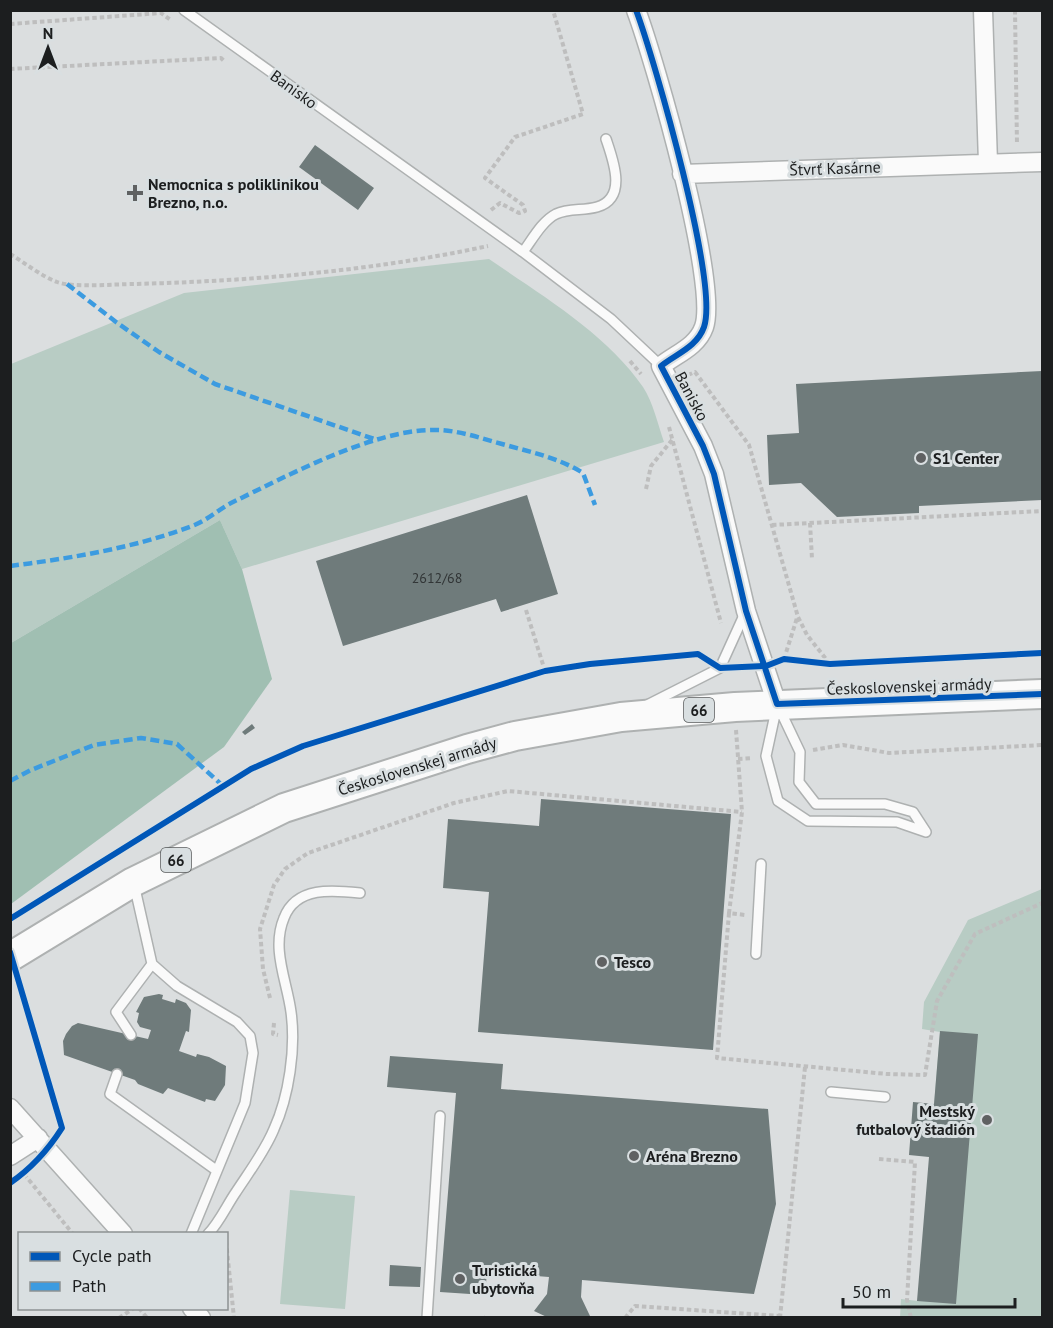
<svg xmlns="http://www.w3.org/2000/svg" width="1053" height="1328" font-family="'PT Sans',sans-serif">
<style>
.green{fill:#b8ccc4}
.forest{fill:#a0bfb2}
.building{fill:#6f7b7b}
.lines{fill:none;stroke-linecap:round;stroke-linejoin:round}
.service-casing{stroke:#aeb1b1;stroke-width:12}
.minor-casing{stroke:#aeb1b1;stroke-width:21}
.primary-casing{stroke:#aeb1b1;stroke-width:32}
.path{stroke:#bebebe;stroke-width:4;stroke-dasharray:4.5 3;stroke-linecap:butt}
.service{stroke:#fafafa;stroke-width:9}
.minor{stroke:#fafafa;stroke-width:18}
.primary{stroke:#fafafa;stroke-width:28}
.quiet{stroke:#3c9be0;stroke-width:4.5;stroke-dasharray:9 4.5;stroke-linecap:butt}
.cycleway-casing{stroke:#d9dfe1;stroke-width:10}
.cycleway{stroke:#0057b8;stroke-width:6}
.poi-dot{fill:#5f6162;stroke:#d9dfe1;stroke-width:2}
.labels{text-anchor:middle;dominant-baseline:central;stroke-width:6;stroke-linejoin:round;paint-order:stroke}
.number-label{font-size:14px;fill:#313536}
.shield{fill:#d9dfe1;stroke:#555859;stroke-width:1.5}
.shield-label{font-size:15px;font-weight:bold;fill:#1c1e1f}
.street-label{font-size:16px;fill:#1c1e1f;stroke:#d9dfe1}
.poi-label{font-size:16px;font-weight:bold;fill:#1c1e1f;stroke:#d9dfe1;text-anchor:start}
</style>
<rect width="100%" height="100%" fill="#dbdedf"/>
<!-- green -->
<path class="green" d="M489 259C541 295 607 334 643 387 653 402 658 425 664 442L242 569 220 520 11 643V364L184 293Z
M1042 889V1317L900 1318 901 1299 918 1301 940 1032 922 1029 924 1002 968 920Z
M290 1190 355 1196 345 1309 280 1304Z"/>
<!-- forest -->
<path class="forest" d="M220 520 242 569 272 679 224 747 11 904V643Z"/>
<!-- building -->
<path class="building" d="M315 145 374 188 358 210 299 167Z
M1042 371V500L919 506V513L837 517 801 483 769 485 767 435 799 433 796 384Z
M527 495 558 594 501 612 496 599 343 646 316 561Z
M252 724 255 728 245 735 242 732Z
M541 799 731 814 713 1050 478 1032 489 892 443 888 448 819 539 826Z
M159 994 163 995 162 999 175 1003 176 999 186 1003 191 1010 189 1032 186 1031 179 1051 196 1057 197 1054 209 1057 226 1066 225 1085 215 1101 206 1099 205 1102 168 1088 163 1094 138 1084 135 1080 64 1055 63 1041 66 1034 72 1026 78 1023 148 1039 151 1030 140 1027 137 1022 139 1013 136 1012 144 997Z
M940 1031 978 1034 956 1304 917 1301 929 1157 909 1155 913 1102 934 1104Z
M390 1056 503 1064 501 1089 768 1109 776 1204 754 1294 582 1280 581 1297 590 1316 549 1318 534 1311 547 1294 549 1277 487 1272 485 1295 440 1292 456 1093 387 1087Z
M390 1265 421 1267 420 1287 389 1286Z"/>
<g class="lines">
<defs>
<path id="service" d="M184 10 523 252 611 319 661 366
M523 252C532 240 542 221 556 214 569 208 583 211 597 207 628 198 613 160 606 139
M647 705 720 668 745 613
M776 710 766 756 778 801 808 821 897 822 926 832
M780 710 800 752 799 782 816 804H885L913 812 926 832
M134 884 152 964 177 986 237 1022 250 1036 253 1053 245 1103 191 1234
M756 954 761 864
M131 1035 116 1012 152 964
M117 1074 110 1094 216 1170
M831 1092 885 1097
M208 1234C219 1223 227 1205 236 1192 249 1172 265 1151 274 1129 289 1096 296 1048 291 1012 287 981 271 949 284 918 296 886 333 890 360 893
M427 1318 440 1116"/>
<path id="minor" d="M636 10C655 61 719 284 704 327 697 347 676 354 661 366L703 446 714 474 746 611 777 704
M983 10 988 163
M682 174 1042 162
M10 1108 123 1234
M10 1156 38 1138
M192 1308 201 1318"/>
<path id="primary" d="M10 957 133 882 284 808 467 749 515 736 621 717 735 707 1042 694"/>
</defs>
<!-- service casing -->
<use href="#service" class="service-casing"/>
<!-- minor casing -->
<use href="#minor" class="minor-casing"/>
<!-- primary casing -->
<use href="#primary" class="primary-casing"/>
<!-- path -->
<path class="path" d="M1015 10 1017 145
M10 24 161 13 172 21
M10 69 221 58 224 61
M491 210 500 203 519 213 525 211 523 205 485 178 515 137 583 114 553 10
M10 254C25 263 41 276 57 282 72 288 116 284 134 284 253 281 372 271 488 246
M630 361 641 374
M688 375 695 372 749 445 798 617 807 635 830 664
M669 427 721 623
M646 489 651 466 672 440
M810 523 812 559
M772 525 1042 511
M526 610 545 671
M784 659 797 618
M736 730 742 812 729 913 745 915
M813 750 843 745 889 753 1042 745
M738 759 752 758
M729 913 717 1058 887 1074 925 1075 937 1001 975 934 1042 903
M270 998 263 969 260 929 274 885 285 869 308 853 454 803 508 791 742 812
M274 1023 273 1034 278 1035
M879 1159 915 1162 907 1300 911 1318
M24 1174 73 1234
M226 1241 234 1318
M139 1308 147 1318
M483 1317 484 1318
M119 1318 134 1308
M625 1318 635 1306 780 1316
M780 1318 805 1067"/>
<!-- service -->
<use href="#service" class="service"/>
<!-- minor -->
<use href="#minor" class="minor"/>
<!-- primary -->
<use href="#primary" class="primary"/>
<!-- quiet -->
<path class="quiet" d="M67 284 116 322 159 352 215 384 377 440
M10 566C72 558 134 548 192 526 206 521 218 510 231 503 287 476 374 429 435 430 458 430 480 438 502 444 530 452 557 457 583 473L595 505
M10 781 31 770 94 745 141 738 177 744 223 786"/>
<defs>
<path id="cycleway" d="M636 10C655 61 719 284 704 327 697 347 676 354 661 366L703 446 714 474 746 611 777 704 1042 694
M10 919 251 769 303 746 545 671 590 664 698 654 720 668 766 666 784 659 830 664 1042 653
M10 952 62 1128C48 1150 32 1168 10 1183"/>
</defs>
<!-- cycleway casing -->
<use href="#cycleway" class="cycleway-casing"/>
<!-- cycleway -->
<use href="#cycleway" class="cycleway"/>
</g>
<!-- markers -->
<g class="poi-dot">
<path d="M132 184h6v6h6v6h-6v6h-6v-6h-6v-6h6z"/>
<circle cx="921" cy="458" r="6"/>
<circle cx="602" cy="962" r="6"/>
<circle cx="987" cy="1120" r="6"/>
<circle cx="634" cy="1156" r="6"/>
<circle cx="460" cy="1279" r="6"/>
</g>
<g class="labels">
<!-- number labels -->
<g class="number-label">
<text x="437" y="578">2612/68</text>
</g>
<!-- shield labels -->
<g class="shield">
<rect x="684" y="698" width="30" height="24" rx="4.5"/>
<rect x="161" y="848" width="30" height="24" rx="4.5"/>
</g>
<g class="shield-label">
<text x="699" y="710">66</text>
<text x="176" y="860">66</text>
</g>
<!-- street labels -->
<g class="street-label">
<text transform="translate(294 89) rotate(36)">Banisko</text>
<text transform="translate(835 168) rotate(-2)">Štvrť Kasárne</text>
<text transform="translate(692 396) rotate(62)">Banisko</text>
<text transform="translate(909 686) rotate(-2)">Československej armády</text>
<text transform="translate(417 766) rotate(-17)">Československej armády</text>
</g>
<!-- poi labels -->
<g class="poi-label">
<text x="148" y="184">Nemocnica s poliklinikou<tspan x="148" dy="18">Brezno, n.o.</tspan></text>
<text x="933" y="458">S1 Center</text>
<text x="614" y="962">Tesco</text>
<text x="975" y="1111" text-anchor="end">Mestský<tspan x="975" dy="18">futbalový štadión</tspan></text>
<text x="646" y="1156">Aréna Brezno</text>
<text x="472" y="1270">Turistická<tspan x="472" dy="18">ubytovňa</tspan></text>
</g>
</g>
<!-- border -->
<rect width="1053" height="1328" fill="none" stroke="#1c1e1f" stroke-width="24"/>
<!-- legend -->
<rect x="18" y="1232" width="210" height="78" fill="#d9dfe1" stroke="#8d9293" stroke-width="1.5"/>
<rect x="30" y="1252" width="30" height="9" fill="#0057b8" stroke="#8d9293" stroke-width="1.5"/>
<text x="72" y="1262" font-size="18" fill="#1c1e1f">Cycle path</text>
<rect x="30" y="1282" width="30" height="9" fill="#3c9be0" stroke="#8d9293" stroke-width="1.5"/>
<text x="72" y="1292" font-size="18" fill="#1c1e1f">Path</text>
<!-- north arrow -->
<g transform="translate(48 48)" stroke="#d9dfe1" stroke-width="4.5" paint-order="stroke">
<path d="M0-4.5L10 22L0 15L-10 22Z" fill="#1c1e1f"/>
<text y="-9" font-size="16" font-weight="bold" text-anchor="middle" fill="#1c1e1f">N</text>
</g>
<!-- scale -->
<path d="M843 1298v9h172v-9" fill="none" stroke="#1c1e1f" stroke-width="3"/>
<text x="852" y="1298" font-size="18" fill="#1c1e1f" stroke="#d9dfe1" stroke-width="4.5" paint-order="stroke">50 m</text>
</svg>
